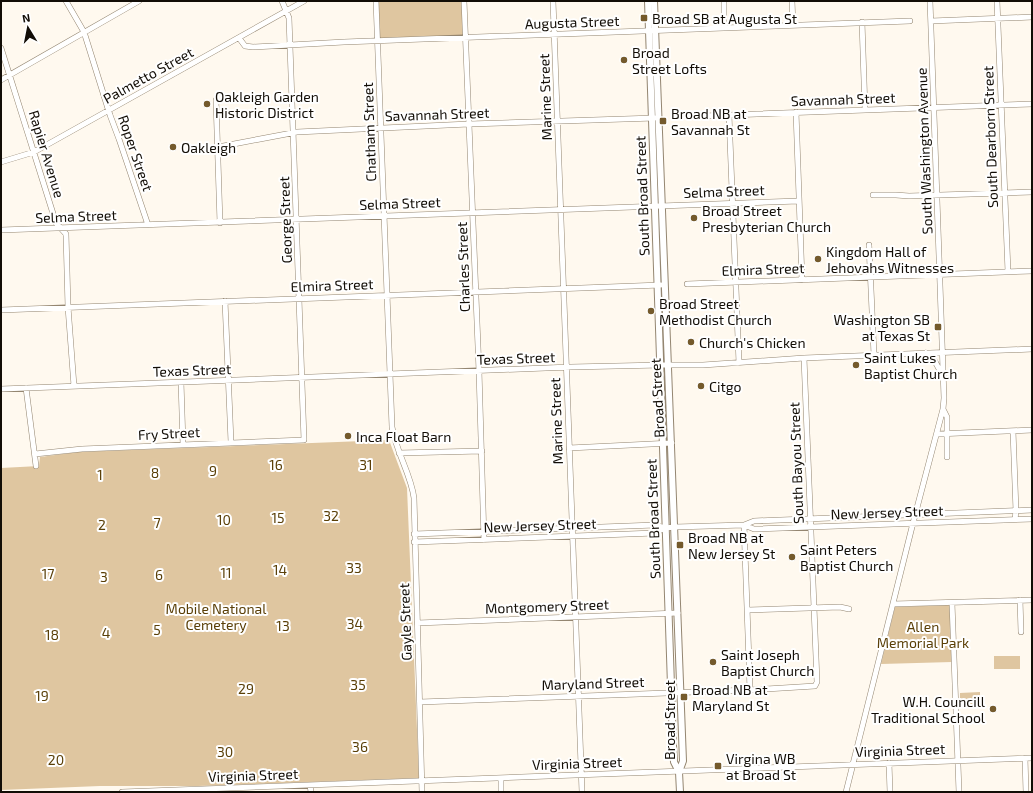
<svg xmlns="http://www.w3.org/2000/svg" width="1033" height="793" font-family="'Exo 2',sans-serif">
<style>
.green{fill:#dfc6a0}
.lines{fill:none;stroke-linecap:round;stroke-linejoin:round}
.minor-casing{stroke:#948671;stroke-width:6}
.major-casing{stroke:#948671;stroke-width:8}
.minor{stroke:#fff;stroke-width:5}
.major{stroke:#fff;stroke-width:6}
.poi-dot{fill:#745a2c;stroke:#fff;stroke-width:1.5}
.labels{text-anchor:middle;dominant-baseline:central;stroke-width:4;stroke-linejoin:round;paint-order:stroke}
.poi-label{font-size:14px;fill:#120d06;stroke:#fff;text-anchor:start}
.street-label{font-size:14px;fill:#120d06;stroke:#fff}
.park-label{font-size:14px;fill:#5a3f07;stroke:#fff}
</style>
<rect width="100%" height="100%" fill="#fff9ef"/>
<!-- green -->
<path class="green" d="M376 1H464L466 38 378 41Z
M389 440 407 488 419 778 198 786H100L1 790V468L39 466 40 457 78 452Z
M950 605 952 662 881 664 895 607Z
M994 656H1020V669H994Z
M980 692V706H960V693Z"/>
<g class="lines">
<defs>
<path id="minor" d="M66 1 84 32 110 115 119 139 148 225
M376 1 392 427C396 452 411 474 414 498L422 792
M464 1 479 371 484 540
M553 1 582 792
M724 1V28
M792 1 793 25
M997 1 1008 272
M931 21 1032 17
M862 22 865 110
M239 38 245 46 253 47 344 42 910 21
M1 48 56 223 66 234 68 307 74 386
M1 80 139 1
M216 100 220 223
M796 112 802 280
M729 115 739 363
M703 116 1032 104
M218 147 297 132 469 124 655 118
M1 162 34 152 304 1
M873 195H896L909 196 1032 192
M1 230 799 201
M869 245 874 355
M687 284 1032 271
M225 301 231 442
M1 310 661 285
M926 353 933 358 943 376
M181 382 183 444
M26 388 36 466
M1 389 571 367 661 365H703L804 358 1032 349
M943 409 947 417V457
M1013 431 1016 511 1015 519
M937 434 1032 430
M569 448 672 443
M399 453 482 451
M35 454 82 449 304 440 289 18 282 1
M744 525 754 529 1032 519
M744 525 750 690
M414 534 655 525 665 528 675 527 744 525 754 521 1032 510
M414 542 655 533 665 528
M1020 600 1021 632
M952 603 959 792
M893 604 1032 600
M748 610 840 607 849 609
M417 623 678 613
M420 702 750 690 815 686 817 682 804 358
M1025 758 1026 792
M889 763 890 792
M501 778V792
M310 785 311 792
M122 792 1032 758
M846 792 913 523 943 409 944 398 930 1"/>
<path id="major" d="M648 1 673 745 674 762 679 772
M654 1 683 761 679 772 680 792"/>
</defs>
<!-- minor casing -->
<use href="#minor" class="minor-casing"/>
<!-- major casing -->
<use href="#major" class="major-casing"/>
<!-- minor -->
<use href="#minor" class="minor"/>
<!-- major -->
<use href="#major" class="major"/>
</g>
<!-- markers -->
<g class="poi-dot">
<rect x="640" y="14" width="8" height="8" rx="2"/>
<circle cx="624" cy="60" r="4"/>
<circle cx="207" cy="104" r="4"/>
<rect x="659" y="117" width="8" height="8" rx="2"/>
<circle cx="173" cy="147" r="4"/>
<circle cx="694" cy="218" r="4"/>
<circle cx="818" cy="259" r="4"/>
<circle cx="651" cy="311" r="4"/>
<rect x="934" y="323" width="8" height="8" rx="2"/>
<circle cx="691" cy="342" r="4"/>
<circle cx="856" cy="365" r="4"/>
<circle cx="701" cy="386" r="4"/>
<circle cx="348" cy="436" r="4"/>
<rect x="676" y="541" width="8" height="8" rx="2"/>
<circle cx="792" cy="557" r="4"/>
<circle cx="713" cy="662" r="4"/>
<rect x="680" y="693" width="8" height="8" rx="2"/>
<circle cx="993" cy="709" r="4"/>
<rect x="714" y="762" width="8" height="8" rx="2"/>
</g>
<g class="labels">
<!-- poi labels -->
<g class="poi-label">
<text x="652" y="18">Broad SB at Augusta St</text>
<text x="632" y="52">Broad<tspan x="632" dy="16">Street Lofts</tspan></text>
<text x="215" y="96">Oakleigh Garden<tspan x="215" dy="16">Historic District</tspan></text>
<text x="671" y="113">Broad NB at<tspan x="671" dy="16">Savannah St</tspan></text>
<text x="181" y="147">Oakleigh</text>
<text x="702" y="210">Broad Street<tspan x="702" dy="16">Presbyterian Church</tspan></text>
<text x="826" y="251">Kingdom Hall of<tspan x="826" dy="16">Jehovahs Witnesses</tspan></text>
<text x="659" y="303">Broad Street<tspan x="659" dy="16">Methodist Church</tspan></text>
<text x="930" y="319" text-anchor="end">Washington SB<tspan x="930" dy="16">at Texas St</tspan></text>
<text x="699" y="342">Church's Chicken</text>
<text x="864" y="357">Saint Lukes<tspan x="864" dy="16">Baptist Church</tspan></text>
<text x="709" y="386">Citgo</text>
<text x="356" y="436">Inca Float Barn</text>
<text x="688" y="537">Broad NB at<tspan x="688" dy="16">New Jersey St</tspan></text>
<text x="800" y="549">Saint Peters<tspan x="800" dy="16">Baptist Church</tspan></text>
<text x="721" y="654">Saint Joseph<tspan x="721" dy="16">Baptist Church</tspan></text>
<text x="692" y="689">Broad NB at<tspan x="692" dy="16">Maryland St</tspan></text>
<text x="985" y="701" text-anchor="end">W.H. Councill<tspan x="985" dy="16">Traditional School</tspan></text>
<text x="726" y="758">Virgina WB<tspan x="726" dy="16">at Broad St</tspan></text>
</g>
<!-- street labels -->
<g class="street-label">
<text transform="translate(572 22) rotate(-2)">Augusta Street</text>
<text transform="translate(148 75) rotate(-29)">Palmetto Street</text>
<text transform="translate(545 97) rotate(-92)">Marine Street</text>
<text transform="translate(843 99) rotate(-2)">Savannah Street</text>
<text transform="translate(437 114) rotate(-2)">Savannah Street</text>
<text transform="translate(369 132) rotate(-92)">Chatham Street</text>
<text transform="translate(990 137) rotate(-92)">South Dearborn Street</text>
<text transform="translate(924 151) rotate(-92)">South Washington Avenue</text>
<text transform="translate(136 153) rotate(71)">Roper Street</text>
<text transform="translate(47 154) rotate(73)">Rapier Avenue</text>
<text transform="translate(724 191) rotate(-2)">Selma Street</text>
<text transform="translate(642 196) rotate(-92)">South Broad Street</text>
<text transform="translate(400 203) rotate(-2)">Selma Street</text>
<text transform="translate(76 216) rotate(-2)">Selma Street</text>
<text transform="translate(285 220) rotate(-92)">George Street</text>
<text transform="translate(463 267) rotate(-92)">Charles Street</text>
<text transform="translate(763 269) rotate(-2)">Elmira Street</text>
<text transform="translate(332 285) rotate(-2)">Elmira Street</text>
<text transform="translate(516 358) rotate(-2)">Texas Street</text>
<text transform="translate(192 370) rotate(-2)">Texas Street</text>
<text transform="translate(657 398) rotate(-93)">Broad Street</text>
<text transform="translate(556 421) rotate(-92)">Marine Street</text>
<text transform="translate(169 433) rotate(-3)">Fry Street</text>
<text transform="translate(796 463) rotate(-92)">South Bayou Street</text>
<text transform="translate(887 512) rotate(-2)">New Jersey Street</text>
<text transform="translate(653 519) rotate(-92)">South Broad Street</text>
<text transform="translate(540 525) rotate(-2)">New Jersey Street</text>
<text transform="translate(547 606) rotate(-2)">Montgomery Street</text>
<text transform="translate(405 622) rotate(-92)">Gayle Street</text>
<text transform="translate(593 683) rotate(-2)">Maryland Street</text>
<text transform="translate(669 720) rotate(-90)">Broad Street</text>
<text transform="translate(900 750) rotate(-2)">Virginia Street</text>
<text transform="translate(577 763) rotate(-2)">Virginia Street</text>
<text transform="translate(253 775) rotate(-2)">Virginia Street</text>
</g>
<!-- park labels -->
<g class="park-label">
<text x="276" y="464">16</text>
<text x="366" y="464">31</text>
<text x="213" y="470">9</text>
<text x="155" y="472">8</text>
<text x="100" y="474">1</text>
<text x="331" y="515">32</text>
<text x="278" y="517">15</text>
<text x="224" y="519">10</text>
<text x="157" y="522">7</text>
<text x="102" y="524">2</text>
<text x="354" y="567">33</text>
<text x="280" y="569">14</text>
<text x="226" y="572">11</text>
<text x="48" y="573">17</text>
<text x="159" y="574">6</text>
<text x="104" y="576">3</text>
<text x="216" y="608">Mobile National<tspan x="216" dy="16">Cemetery</tspan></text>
<text x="355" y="623">34</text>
<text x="283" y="625">13</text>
<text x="923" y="626">Allen<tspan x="923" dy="16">Memorial Park</tspan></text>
<text x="157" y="629">5</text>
<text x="106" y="632">4</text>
<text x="52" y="634">18</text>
<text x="358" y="684">35</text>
<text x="246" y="688">29</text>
<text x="42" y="695">19</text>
<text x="360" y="746">36</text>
<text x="225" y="751">30</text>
<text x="56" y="759">20</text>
</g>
</g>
<!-- border -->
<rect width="1033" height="793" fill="none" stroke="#120d06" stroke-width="4"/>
<!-- north arrow -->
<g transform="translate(28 28) rotate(350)" stroke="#ffffff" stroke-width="3" paint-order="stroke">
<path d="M0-3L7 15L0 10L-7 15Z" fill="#120d06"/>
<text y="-6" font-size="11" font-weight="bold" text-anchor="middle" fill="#120d06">N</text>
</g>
</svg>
